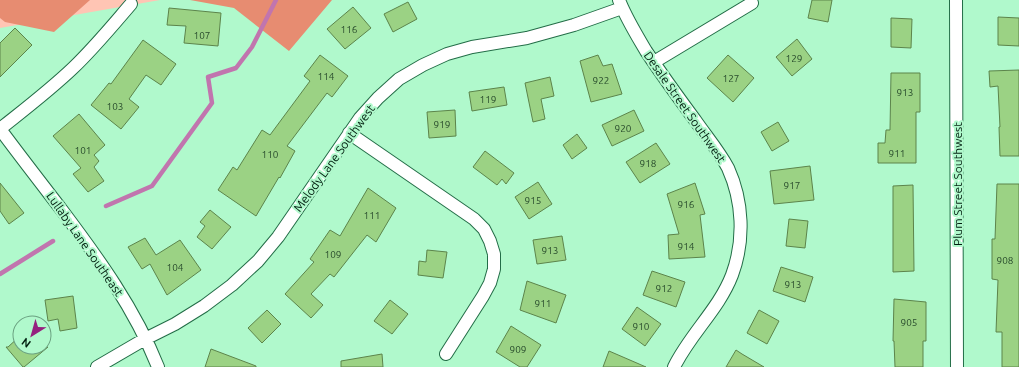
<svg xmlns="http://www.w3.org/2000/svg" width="1019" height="367" font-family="Ubuntu,sans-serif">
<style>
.green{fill:#ffc5b4}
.forest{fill:#e78c71}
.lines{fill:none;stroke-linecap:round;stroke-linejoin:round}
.stream{stroke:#c175ae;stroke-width:4.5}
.building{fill:#9bd284;stroke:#5c844b}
.street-casing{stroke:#236d47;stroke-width:14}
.street{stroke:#fff;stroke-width:12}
.labels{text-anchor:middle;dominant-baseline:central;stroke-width:4;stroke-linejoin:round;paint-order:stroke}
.number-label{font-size:10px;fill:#284b2c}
.street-label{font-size:12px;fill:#011e0f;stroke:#b0f9cc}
</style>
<rect width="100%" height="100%" fill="#b0f9cc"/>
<!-- green -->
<path class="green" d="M0 0H160L0 28Z"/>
<!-- forest -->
<path class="forest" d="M0 0H90L54 32 5 22 0 18Z
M190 0H332L289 51 234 8Z"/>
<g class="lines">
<!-- stream -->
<path class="stream" d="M106 206 152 186 212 103 208 77 236 68 252 47 276 0
M0 274 53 241"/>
</g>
<!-- building -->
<path class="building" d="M812 0H832L828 22 808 18Z
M408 2 417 19 393 32 384 14Z
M353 7 371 28 345 49 327 29Z
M169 8 221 13 218 46 184 43 186 26 167 25Z
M998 17 1019 18V46L998 45Z
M891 18 912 19 911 48 891 47Z
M15 28 32 45 0 77V43Z
M797 39 812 59 792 76 776 57Z
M143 40 176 64 161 85 146 75 129 99 139 107 121 129 91 105 109 83 111 84Z
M320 55 348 76 332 97 327 93 287 146 295 151 280 178 279 177 256 216 218 190 233 167 237 170 262 130 270 135 310 81 304 76Z
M598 55 603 66 612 64 622 94 591 102 580 61Z
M728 55 754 78 733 102 707 78Z
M1019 70V156H1000L999 127H1000L998 86 990 87 989 71Z
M891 73H920V112H916V163H878V143H885L886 130H890Z
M550 77 554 96 541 99 545 119 533 122 525 83Z
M504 87 507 105 472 111 469 92Z
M455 110 456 136 429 138 427 112Z
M634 110 644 131 612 146 602 125Z
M79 114 105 145 94 155 99 161 94 167 104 181 88 192 73 174 81 168 53 136Z
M778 122 789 141 772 151 761 132Z
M577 134 587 148 572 159 563 145Z
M656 143 670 164 640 183 626 162Z
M485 151 514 173 506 184 502 179 497 185 473 167Z
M810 166 814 200 774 204 770 171Z
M538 182 552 204 529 219 515 197Z
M0 183 24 213 9 224 0 211Z
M695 183 705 214 700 215 705 257 669 259 668 235 679 234 667 194Z
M997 184H1019V367H1002V332H996L998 280 992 279V239H995Z
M913 185 914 271 893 272V186Z
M368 188 396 208 376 242 367 235 334 277 330 274 311 294 323 305 311 318 285 294 314 262 310 259 330 230 340 236Z
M210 210 231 227 212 249 197 237 205 226 200 222Z
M789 219 808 221 805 248 786 246Z
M562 236 566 260 537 264 533 240Z
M145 238 156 255 180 240 201 270 167 295 150 264 142 269 128 247Z
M427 250 447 252 443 278 418 275 419 261 426 262Z
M781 267 813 277 805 302 773 291Z
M652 271 685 282 676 307 643 295Z
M527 281 566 295 556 323 520 310Z
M73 296 77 328 60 331 58 319 48 321 45 300Z
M894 299 926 302V341H923V367H895L894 341H893Z
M390 300 408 314 392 334 374 321Z
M637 307 661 324 645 346 622 329Z
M267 310 281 324 262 343 248 328Z
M759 310 779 321 767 344 747 333Z
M511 326 541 345 527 367H520L496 352Z
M20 336V347H48L24 367H23L6 347H8Z
M211 349 256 366V367H205Z
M736 350 742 354 764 367H726Z
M609 351 646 367H603Z
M382 354 383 367H341V361Z"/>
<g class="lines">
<defs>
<path id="street" d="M619 0C626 18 636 34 646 51 662 75 678 97 695 120 706 136 719 151 728 168 743 201 745 240 732 275 719 309 690 334 674 367
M956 0 957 367
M654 62 752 3
M0 129C20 156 41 183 61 209 98 258 135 309 158 367
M0 129C25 109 50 90 73 68 94 48 112 26 131 4
M349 133 474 219 484 229 490 241 494 254V269L490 283 483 296 446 354
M97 367 145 339 175 324 204 306 232 285 258 261 278 237 360 118 378 98 399 79 423 65 447 54 472 47 527 38 574 25 622 8"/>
</defs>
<!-- street casing -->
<use href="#street" class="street-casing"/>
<!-- street -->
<use href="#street" class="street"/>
</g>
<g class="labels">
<!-- number labels -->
<g class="number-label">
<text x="349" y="29">116</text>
<text x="202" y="35">107</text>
<text x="794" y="58">129</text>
<text x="326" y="76">114</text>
<text x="731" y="78">127</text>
<text x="601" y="80">922</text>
<text x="905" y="92">913</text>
<text x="488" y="99">119</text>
<text x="115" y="106">103</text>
<text x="442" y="124">919</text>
<text x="623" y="128">920</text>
<text x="83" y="150">101</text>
<text x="897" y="153">911</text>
<text x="270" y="154">110</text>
<text x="648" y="163">918</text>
<text x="792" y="185">917</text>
<text x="533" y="200">915</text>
<text x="686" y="204">916</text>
<text x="372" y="215">111</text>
<text x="686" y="246">914</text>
<text x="550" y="250">913</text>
<text x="333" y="254">109</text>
<text x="1005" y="260">908</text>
<text x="175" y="267">104</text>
<text x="793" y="284">913</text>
<text x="664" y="288">912</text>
<text x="543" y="303">911</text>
<text x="909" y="322">905</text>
<text x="641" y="326">910</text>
<text x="518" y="349">909</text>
</g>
<!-- street labels -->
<g class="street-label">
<text transform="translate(685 107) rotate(55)">Desale Street Southwest</text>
<text transform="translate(334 158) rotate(-54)">Melody Lane Southwest</text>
<text transform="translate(957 184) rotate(-90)">Plum Street Southwest</text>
<text transform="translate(85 244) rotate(55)">Lullaby Lane Southeast</text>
</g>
</g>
<!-- north arrow -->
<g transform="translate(32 335) rotate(217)"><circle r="19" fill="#b0f9cc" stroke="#6aa180"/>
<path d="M0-3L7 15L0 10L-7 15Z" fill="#95217f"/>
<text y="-6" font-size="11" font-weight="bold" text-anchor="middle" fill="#011e0f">N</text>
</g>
</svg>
